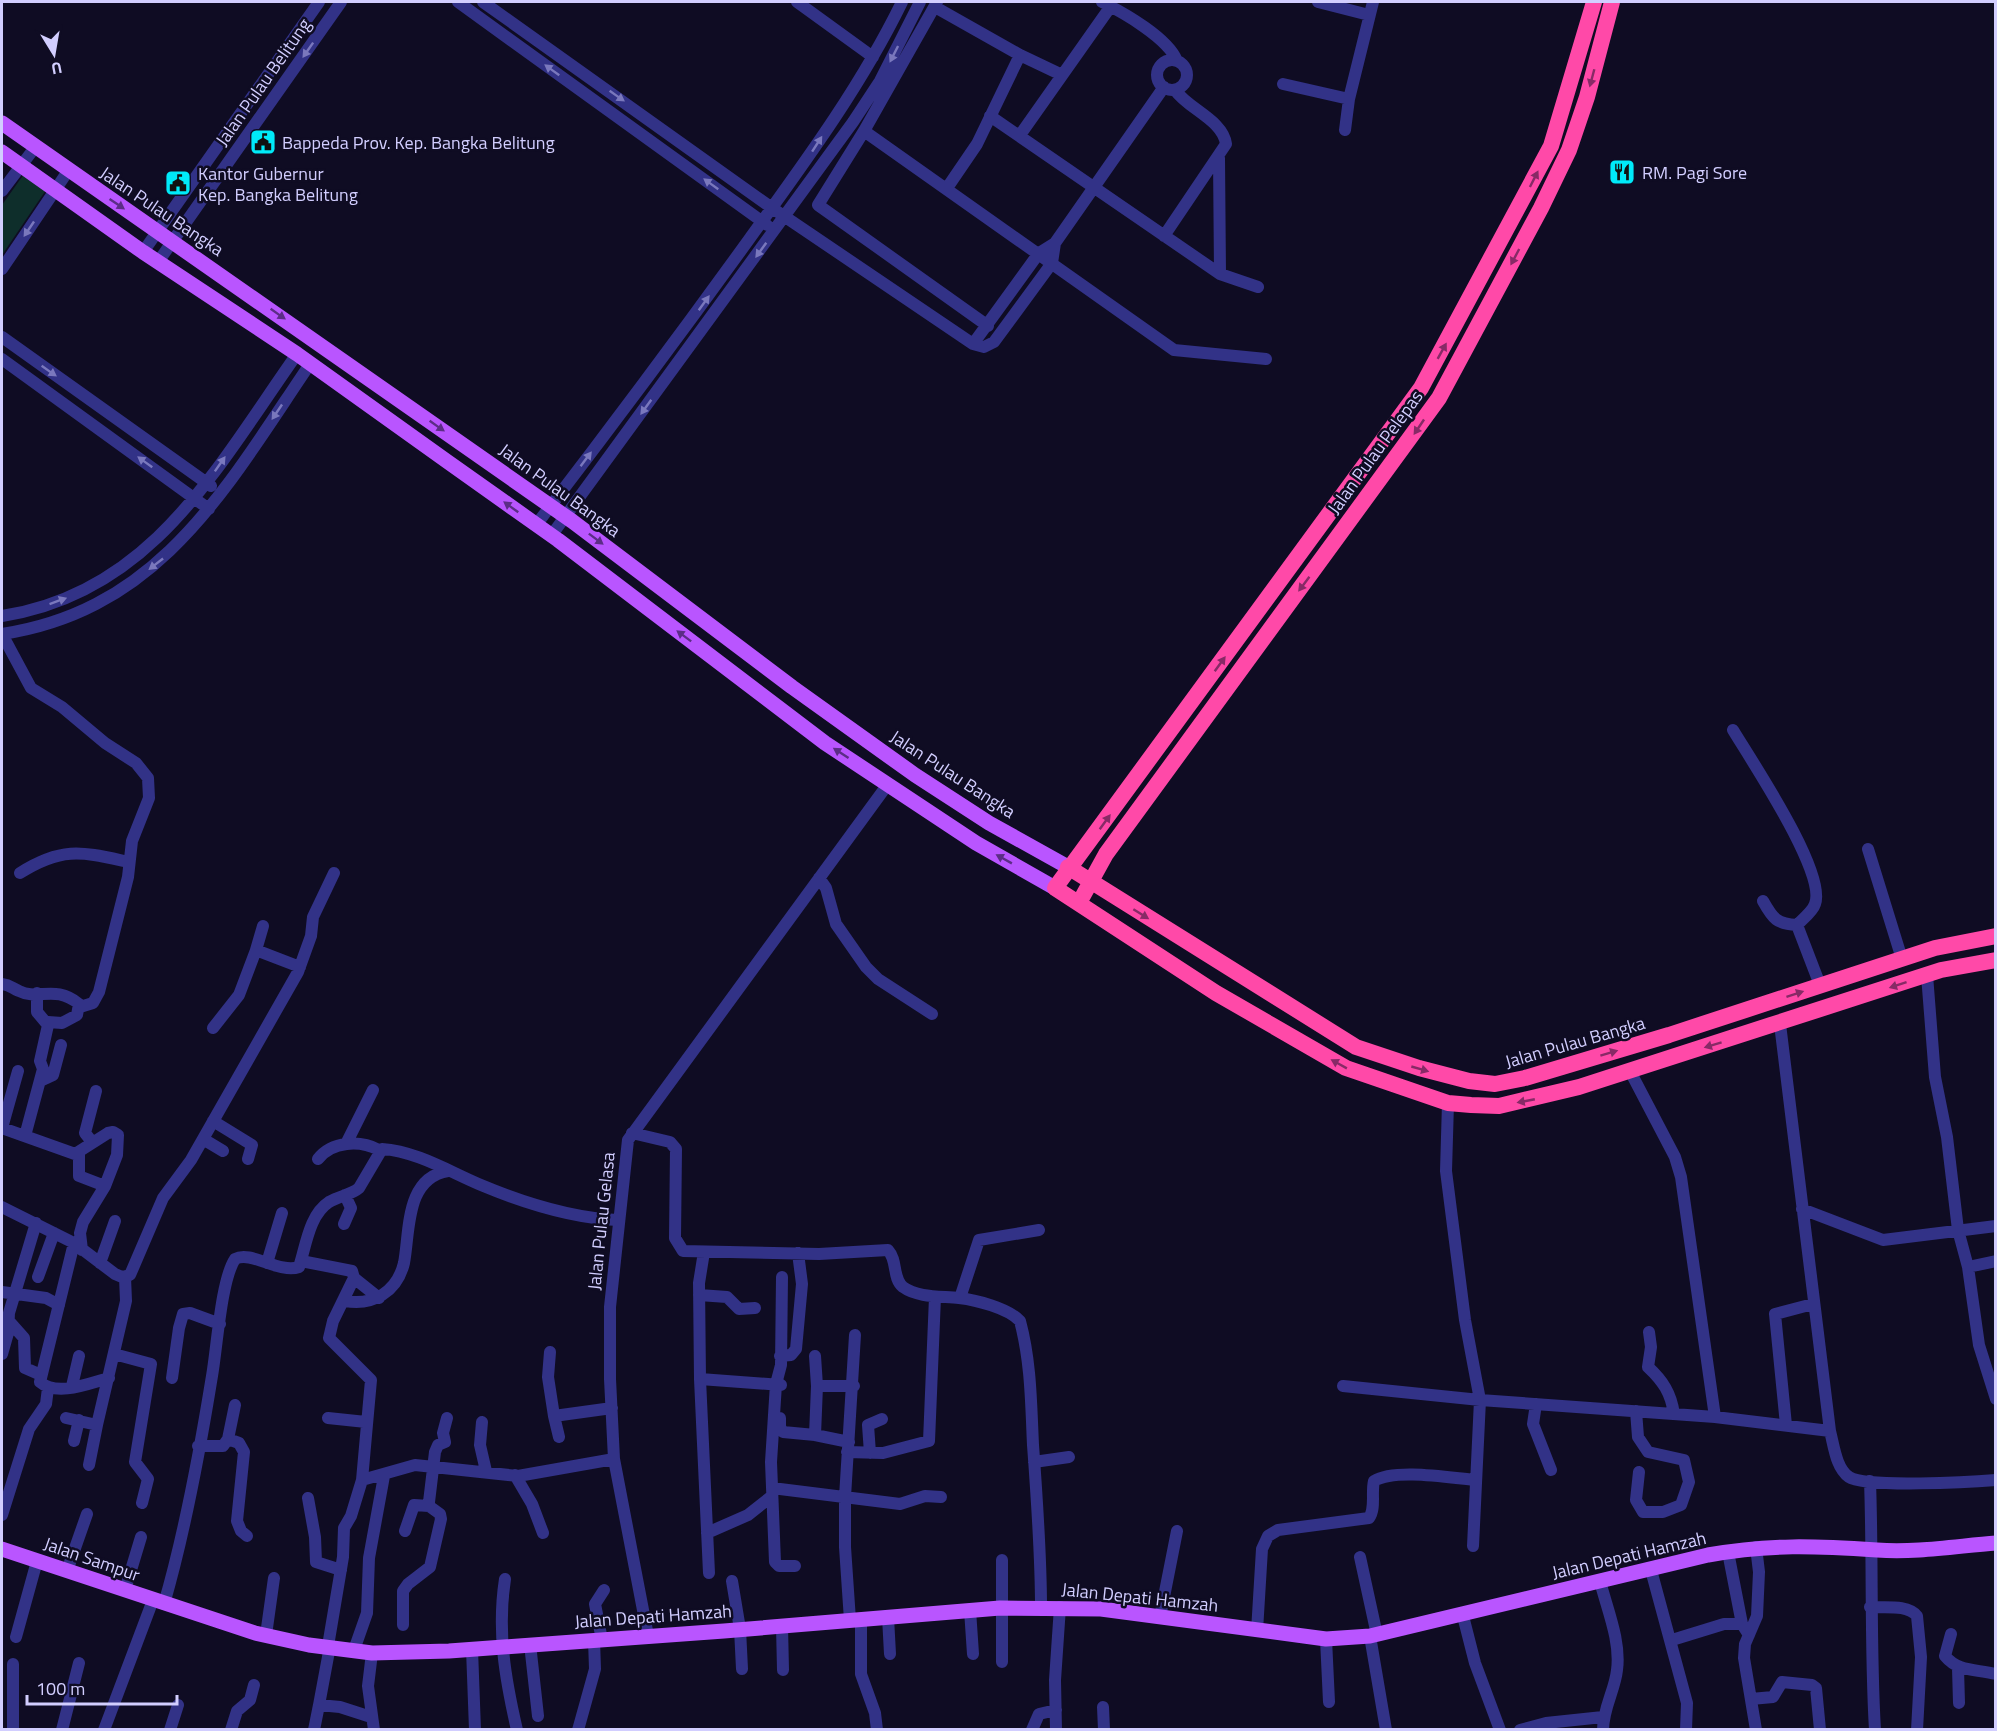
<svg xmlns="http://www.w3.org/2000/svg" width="1997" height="1731" font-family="'Titillium Web',sans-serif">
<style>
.park{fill:#0e2e2b}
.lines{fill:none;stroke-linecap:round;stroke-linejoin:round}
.minor{stroke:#323287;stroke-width:12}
.major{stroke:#b955ff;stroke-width:15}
.highway{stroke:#ff49a8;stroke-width:16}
.oneway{fill:#7a78bd}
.oneway2{fill:#872a66}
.oneway3{fill:#5b2d86}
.labels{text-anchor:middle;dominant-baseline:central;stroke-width:5;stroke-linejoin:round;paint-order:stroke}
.street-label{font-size:18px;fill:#d2ceff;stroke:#0f0c23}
.poi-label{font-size:18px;fill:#d2ceff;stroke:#0f0c23;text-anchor:start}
</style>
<rect width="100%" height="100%" fill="#0f0c23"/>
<!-- park -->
<path class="park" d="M24 174 46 190 2 255V205Z"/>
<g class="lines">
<!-- minor -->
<path class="minor" d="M458 2 767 225
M483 2 772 208 973 344 984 347 994 342 1052 263 1055 243 1039 253 973 344
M797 2 873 57
M937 2 864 131 818 205 988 326
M1102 2C1124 13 1168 38 1177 61
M1318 2 1369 15
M935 7 1020 55 1062 75
M1157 75a15 15 0 1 1 30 0a15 15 0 1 1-30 0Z
M1283 84 1349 99
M990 116 1220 274 1258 287
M1345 130 1349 99 1373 2
M864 131 1174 350 1266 359
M1020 135 1111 6
M1219 158 1220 274
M947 188 977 144 1020 55
M2 191 36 146
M1164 236 1226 144C1223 120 1188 109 1175 90
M1055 243 1164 87
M143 252 319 2
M158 262 341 2
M2 269 68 171
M2 337 211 486
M2 359 209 509
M536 525C609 430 680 335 750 238 805 162 861 86 902 2
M551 536 853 122 880 81 920 2
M2 616C152 593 217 467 297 354
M2 634 31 688 62 707 105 743 136 763 148 778 149 798 132 841 128 877 99 992 93 1003 80 1007
M2 634C161 610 227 486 310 364
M1733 730C1751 760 1827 873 1815 904 1813 911 1803 919 1797 925L1820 985
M1868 849 1902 959
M20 873C63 846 82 852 129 862
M819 878 826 888 836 924 866 967 878 979 932 1014
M1763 901C1773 919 1777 924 1797 925
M263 926 256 950 300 967
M1927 975 1935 1077 1947 1137 1958 1230 1968 1267 1979 1345 1996 1399
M2 984C10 985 12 988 19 991 38 1001 55 984 79 1004L77 1015 62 1023 48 1022
M1780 1024 1830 1431C1834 1446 1836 1468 1849 1477 1865 1488 1972 1482 1996 1480
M213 1028 239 995 256 950
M1630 1071 1675 1157 1681 1177 1715 1417
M40 1081 53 1075 61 1045
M1448 1103 1446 1171 1465 1320 1480 1400 1473 1546
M213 1121 252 1145 248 1159
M2 1128 75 1154 108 1133 113 1132 118 1135 117 1155 105 1186 83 1222 80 1233 82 1250
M2 1128 18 1071
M632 1133 670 1142 676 1149 675 1238 683 1251 819 1254 888 1250C898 1261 892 1278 903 1287 918 1298 942 1296 959 1298 976 1300 1008 1308 1020 1321 1031 1362 1031 1403 1033 1445 1037 1499 1041 1553 1041 1607
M25 1136 43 1069 40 1061 48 1025 37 1012V993
M203 1139 223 1151
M92 1142 85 1133 96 1091
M346 1144 373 1090
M79 1154V1176L105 1186
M318 1159C332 1141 360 1140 379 1150
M2 1207 74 1243 115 1274 122 1277 130 1275 163 1198 191 1160 298 972 311 936 313 917 334 873
M1802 1209 1883 1240 1996 1226
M344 1224 351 1208 345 1195
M74 1243 40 1382C57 1397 90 1383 109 1378
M704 1252 699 1283 700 1379 709 1573
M301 1261 352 1271 354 1278 379 1298
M100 1263 115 1221
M267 1263 282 1213
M1968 1267 1996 1261
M38 1277 54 1233
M782 1277 781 1365 776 1384 771 1462 775 1562 779 1566H795
M354 1278 333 1321 329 1338 371 1380 362 1480 415 1465 518 1476 614 1459
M2 1292 46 1298 59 1305
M699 1295 727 1297 739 1309 755 1308
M960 1298 979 1240 1039 1230
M345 1301C373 1306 397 1292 404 1263 410 1231 405 1178 448 1171
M8 1320 24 1338 25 1368 41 1375
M1649 1332 1651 1347 1648 1367C1663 1381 1671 1393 1674 1414
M550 1352 548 1377 554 1416 612 1408
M2 1354 8 1333 9 1313 36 1223
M114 1354 151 1364 135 1462 148 1479 142 1503
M780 1356 791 1355 796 1349 802 1284 798 1253
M815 1356 817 1386
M172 1378 179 1328 183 1314 190 1313 220 1324
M700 1379 781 1385
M72 1386 79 1356
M1343 1386 1480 1400 1715 1417 1830 1431
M1536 1404 1533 1424 1551 1470
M1636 1411 1638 1437 1648 1452 1684 1460 1689 1482 1681 1505 1663 1512H1643L1636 1500 1639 1472
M554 1416 559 1437
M66 1418 97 1425 126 1301 125 1277
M328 1418 366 1422
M780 1418V1427L783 1432 815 1435 849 1442
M482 1422 480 1445 486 1471
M1786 1425 1775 1314 1813 1304
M815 1435 817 1386H854
M228 1439 239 1443 244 1452 237 1521 241 1531 247 1536
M74 1441 79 1420
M198 1446H223L228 1439 235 1405
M847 1452 883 1453 929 1441 935 1297
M870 1453 868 1425 882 1419
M1034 1462 1069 1457
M89 1465 97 1425
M515 1475 532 1504 543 1533
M1870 1481C1873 1564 1870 1647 1875 1730
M772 1488 900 1504 925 1496 941 1497
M308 1498 315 1537 316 1562 341 1570
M2 1515 29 1429 46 1404 48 1388
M405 1531 414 1505 429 1506
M707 1533 748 1515 772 1496
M1756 1547 1759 1572 1757 1616 1745 1644 1744 1658 1756 1730
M1728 1552 1742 1624 1749 1635
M1360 1557 1377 1635
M1002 1560V1662
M1651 1570 1687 1703 1686 1730
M67 1571 87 1514
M505 1579C497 1631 505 1678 517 1730
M732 1581 740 1629 742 1669
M1600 1581C1607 1609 1621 1641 1617 1670 1615 1690 1603 1708 1603 1730
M125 1590 141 1537
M164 1604C185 1532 200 1450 212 1376 217 1348 221 1280 235 1259 251 1250 279 1274 299 1267 306 1246 309 1215 329 1202 339 1196 351 1195 359 1188L382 1149C416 1151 450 1172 481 1185 524 1203 572 1218 618 1220
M1870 1607C1884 1608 1908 1604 1917 1616L1921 1657 1917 1730
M970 1610 973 1654
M1463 1616 1475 1663 1500 1730
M888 1617 890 1654
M1160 1617 1177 1531
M861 1619V1674L875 1713 877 1730
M850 1620 845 1547V1497L855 1335
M403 1625V1591L408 1584 430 1567 441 1519 440 1514 429 1506V1502L435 1452 438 1445 445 1442 443 1433 447 1418
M782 1626 783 1670
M1257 1631 1262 1549 1268 1536 1278 1530 1369 1518C1376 1508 1371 1493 1374 1481 1395 1468 1451 1478 1475 1480
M1951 1634 1945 1656C1958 1672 1976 1669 1996 1674
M266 1635 274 1578
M648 1636 614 1459 610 1379V1307L628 1140 888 784
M1370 1636 1386 1730
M16 1637 37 1561
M1326 1639 1329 1702
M602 1640 595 1604 604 1590
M1672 1640 1724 1624H1742
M530 1644 538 1716
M328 1646 343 1557 344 1528 351 1516 362 1480
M472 1649 475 1730
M354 1650 367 1613 369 1558 384 1476
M372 1653 368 1686 374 1730
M13 1664V1730
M1958 1668 1959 1703
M1751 1699 1773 1697 1782 1682 1812 1685 1816 1688 1820 1730
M319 1705 330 1646
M1103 1707 1104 1730
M62 1730 79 1663
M104 1730 153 1600
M170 1730 178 1705
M231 1730 237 1711 250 1700 254 1685
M314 1730 319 1705 340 1707 371 1717
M578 1730 595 1669 594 1640
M1032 1730 1039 1714 1056 1710
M1056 1730 1055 1680 1060 1607
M1520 1730 1546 1723 1603 1717"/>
<!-- major -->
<path class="major" d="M2 123 572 521 792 687 915 775 989 823 1068 867
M2 152 143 252 297 354 448 462 558 540 825 743 976 843 1055 888
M2 1549 255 1633 309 1645 372 1653 449 1651 724 1631 1000 1608 1101 1609 1326 1639 1370 1636 1708 1555C1770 1544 1815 1546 1877 1550 1915 1553 1957 1546 1996 1543"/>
<!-- highway -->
<path class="highway" d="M1594 2 1551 146 1421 388 1055 888 1216 993 1346 1068 1448 1103 1471 1105 1499 1106 1579 1087 1941 970 1996 960
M1068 867 1356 1047 1419 1068 1469 1081 1495 1084 1525 1078 1669 1035 1935 948 1996 936
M1079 903 1106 854 1439 398 1541 208 1569 150 1587 97 1612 2"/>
</g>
<!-- one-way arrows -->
<defs><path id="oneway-solid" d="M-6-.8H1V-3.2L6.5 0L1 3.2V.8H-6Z" transform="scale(1.5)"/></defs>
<g class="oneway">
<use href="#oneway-solid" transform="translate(308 50) rotate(125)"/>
<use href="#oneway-solid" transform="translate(894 54) rotate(117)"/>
<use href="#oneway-solid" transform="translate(552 70) rotate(-144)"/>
<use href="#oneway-solid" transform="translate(617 96) rotate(35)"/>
<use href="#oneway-solid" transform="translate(817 144) rotate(-57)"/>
<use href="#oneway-solid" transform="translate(711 184) rotate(-144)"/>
<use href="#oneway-solid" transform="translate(29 229) rotate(124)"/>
<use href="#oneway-solid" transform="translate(761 250) rotate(126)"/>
<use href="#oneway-solid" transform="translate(704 303) rotate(-54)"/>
<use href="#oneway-solid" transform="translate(49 371) rotate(35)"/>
<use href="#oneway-solid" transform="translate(646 407) rotate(126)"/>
<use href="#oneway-solid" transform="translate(277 412) rotate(124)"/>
<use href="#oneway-solid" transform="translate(586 459) rotate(-53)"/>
<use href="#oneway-solid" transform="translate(145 462) rotate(-144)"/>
<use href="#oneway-solid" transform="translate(220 464) rotate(-55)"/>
<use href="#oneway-solid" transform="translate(156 564) rotate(142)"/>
<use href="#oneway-solid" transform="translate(58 601) rotate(-20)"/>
</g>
<g class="oneway2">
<use href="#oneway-solid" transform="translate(1592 78) rotate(105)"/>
<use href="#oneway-solid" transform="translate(1534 179) rotate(-63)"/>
<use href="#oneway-solid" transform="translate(1515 257) rotate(118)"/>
<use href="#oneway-solid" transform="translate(1442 351) rotate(-61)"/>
<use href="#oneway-solid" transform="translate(1419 427) rotate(124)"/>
<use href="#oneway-solid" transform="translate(1304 584) rotate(127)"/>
<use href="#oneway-solid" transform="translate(1220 664) rotate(-54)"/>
<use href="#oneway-solid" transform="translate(1105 822) rotate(-54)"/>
<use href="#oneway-solid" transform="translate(1141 914) rotate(32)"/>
<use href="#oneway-solid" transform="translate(1898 985) rotate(162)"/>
<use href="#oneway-solid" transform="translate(1795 994) rotate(-18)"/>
<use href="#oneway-solid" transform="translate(1713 1045) rotate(163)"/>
<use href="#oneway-solid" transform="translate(1609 1053) rotate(-17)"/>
<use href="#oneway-solid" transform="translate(1339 1064) rotate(-151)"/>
<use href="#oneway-solid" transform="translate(1420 1069) rotate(16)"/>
<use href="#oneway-solid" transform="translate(1526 1101) rotate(169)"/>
</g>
<g class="oneway3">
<use href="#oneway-solid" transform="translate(117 204) rotate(34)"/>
<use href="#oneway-solid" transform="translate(278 314) rotate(35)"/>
<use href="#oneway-solid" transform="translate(437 426) rotate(35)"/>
<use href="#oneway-solid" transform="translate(511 507) rotate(-144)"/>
<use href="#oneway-solid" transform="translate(596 539) rotate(37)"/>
<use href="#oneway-solid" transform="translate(684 636) rotate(-143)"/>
<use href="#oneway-solid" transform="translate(841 753) rotate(-147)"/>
<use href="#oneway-solid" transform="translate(1004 859) rotate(-151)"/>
</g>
<!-- icons -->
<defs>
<symbol id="civic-square" viewBox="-11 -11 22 22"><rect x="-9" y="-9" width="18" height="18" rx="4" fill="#00eaf9" stroke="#0f0c23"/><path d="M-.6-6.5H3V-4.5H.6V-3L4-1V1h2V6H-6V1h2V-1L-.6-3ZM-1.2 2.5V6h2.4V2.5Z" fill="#111"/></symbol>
<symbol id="restaurant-square" viewBox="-11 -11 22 22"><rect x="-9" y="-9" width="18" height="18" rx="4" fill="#00eaf9" stroke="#0f0c23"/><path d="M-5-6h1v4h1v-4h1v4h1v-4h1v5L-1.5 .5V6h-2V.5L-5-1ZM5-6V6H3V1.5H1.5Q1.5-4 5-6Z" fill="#111"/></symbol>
</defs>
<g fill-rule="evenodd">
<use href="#civic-square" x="248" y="127" width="30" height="30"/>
<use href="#restaurant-square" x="1607" y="157" width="30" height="30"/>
<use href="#civic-square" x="163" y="168" width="30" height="30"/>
</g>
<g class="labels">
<!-- street labels -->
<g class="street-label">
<text transform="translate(263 82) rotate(-55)">Jalan Pulau Belitung</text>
<text transform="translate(162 211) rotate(34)">Jalan Pulau Bangka</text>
<text transform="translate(1375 452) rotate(-54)">Jalan Pulau Pelepas</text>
<text transform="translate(560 490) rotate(36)">Jalan Pulau Bangka</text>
<text transform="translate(953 774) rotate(33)">Jalan Pulau Bangka</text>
<text transform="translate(1575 1042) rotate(-16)">Jalan Pulau Bangka</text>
<text transform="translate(601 1221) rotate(-84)">Jalan Pulau Gelasa</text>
<text transform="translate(1629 1555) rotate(-13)">Jalan Depati Hamzah</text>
<text transform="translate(92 1559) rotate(19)">Jalan Sampur</text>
<text transform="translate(1140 1597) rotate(6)">Jalan Depati Hamzah</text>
<text transform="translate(653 1616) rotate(-4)">Jalan Depati Hamzah</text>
</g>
<!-- poi labels -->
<g class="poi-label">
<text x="282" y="142">Bappeda Prov. Kep. Bangka Belitung</text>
<text x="1642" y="172">RM. Pagi Sore</text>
<text x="198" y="173">Kantor Gubernur<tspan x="198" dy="21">Kep. Bangka Belitung</tspan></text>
</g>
</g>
<!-- border -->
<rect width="1997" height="1731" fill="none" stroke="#d2ceff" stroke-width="6"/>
<!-- north arrow -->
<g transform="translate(54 54) rotate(169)" stroke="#0f0c23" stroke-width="4.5" paint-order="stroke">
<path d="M0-4.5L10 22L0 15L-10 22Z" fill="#d2ceff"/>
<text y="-9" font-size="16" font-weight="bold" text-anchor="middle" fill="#d2ceff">U</text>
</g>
<!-- scale -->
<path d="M27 1695v9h150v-9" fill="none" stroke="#d2ceff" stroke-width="3"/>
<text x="36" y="1695" font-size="18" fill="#d2ceff" stroke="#0f0c23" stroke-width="4.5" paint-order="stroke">100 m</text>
</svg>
